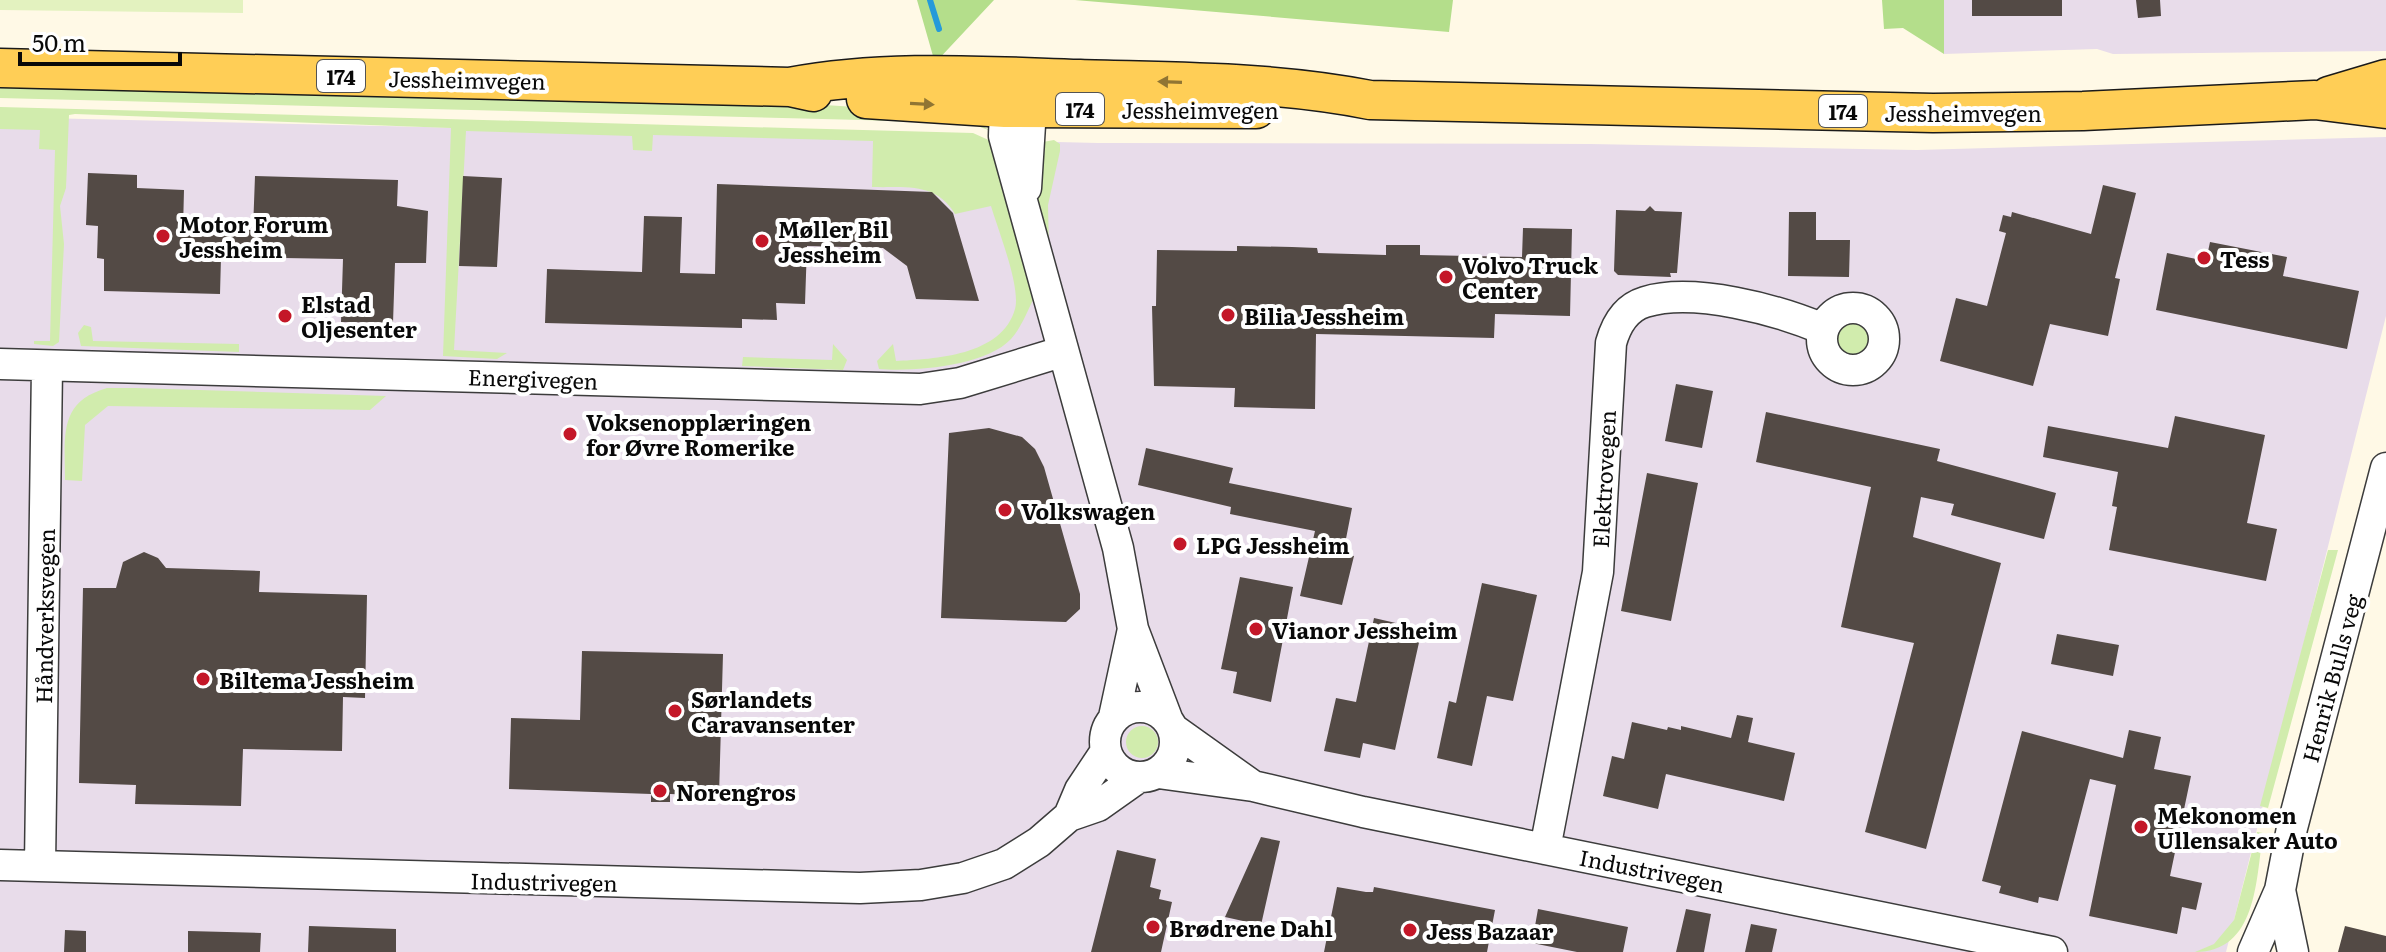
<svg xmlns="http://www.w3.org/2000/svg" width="2386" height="952" font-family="Literata,serif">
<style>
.industrial{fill:#e8dcea}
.green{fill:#d1ecad}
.forest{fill:#b4de8b}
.pitch{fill:#e3f2bf}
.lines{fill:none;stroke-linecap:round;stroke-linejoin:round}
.stream{stroke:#269ad9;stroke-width:6}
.building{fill:#534a45}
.minor-casing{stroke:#3c3c3c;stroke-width:33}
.major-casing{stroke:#1a1a1a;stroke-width:41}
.minor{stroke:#fff;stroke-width:30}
.major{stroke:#ffce56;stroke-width:38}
.oneway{fill:#907533}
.poi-dot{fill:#c41728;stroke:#fff;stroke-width:3}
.labels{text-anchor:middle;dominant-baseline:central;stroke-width:8;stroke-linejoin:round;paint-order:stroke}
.shield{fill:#fff;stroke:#535353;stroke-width:2}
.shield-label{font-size:20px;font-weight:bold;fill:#090909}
.street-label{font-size:22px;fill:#090909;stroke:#fff}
.poi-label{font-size:22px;font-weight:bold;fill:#090909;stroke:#fff;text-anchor:start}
</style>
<rect width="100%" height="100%" fill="#fff9e6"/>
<!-- industrial -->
<path class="industrial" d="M1944 0H2386V51L2113 54 2097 49 1944 54Z
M0 117 1098 143 1590 144 1917 150 2386 137V316L2226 952H0Z"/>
<!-- green -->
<path class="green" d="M0 83 794 103 963 114 991 131 972 124 862 120 0 98Z
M0 107 973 133 993 142 1033 300C1027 312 1021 328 1011 339 986 366 914 372 879 369L877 361 893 344 896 361C934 359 1002 356 1015 309 1021 287 998 230 991 206L955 214C936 182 905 188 872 187L873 141 653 135 652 151 633 150 632 136 466 131 454 350 507 353 497 359 443 356 451 128 75 114 69 115 66 188 60 206 64 244 59 342 53 346 34 344V341H50L55 150 39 149 40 130 0 129Z
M1054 140 1060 144V151L1048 205 1049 250 1036 197 1043 142Z
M1836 340a17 17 0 1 1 34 0a17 17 0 1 1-34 0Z
M84 325 91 327 93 341 239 344V352L81 346 78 333Z
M833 344 847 360 843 370 742 366 743 357 832 360Z
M107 388H135L386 396 370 410 108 406 85 425 82 481 65 480C65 436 58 402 107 388Z
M2328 550H2338L2268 808 2260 806Z
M1126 742a16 16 0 1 1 32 0a16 16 0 1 1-32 0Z
M2257 832 2263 833C2256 880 2257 952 2195 952L2214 944 2234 920Z"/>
<!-- forest -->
<path class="forest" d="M917 0H994L935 63Z
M1075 0H1453L1449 32Z
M1882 0H1944V54L1903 28 1884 29Z"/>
<!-- pitch -->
<path class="pitch" d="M0 0H243V13L0 10Z"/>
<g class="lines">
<!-- stream -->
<path class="stream" d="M930 0 939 29"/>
</g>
<!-- building -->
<path class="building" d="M1972 0H2062V16H1972Z
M2136 0H2160L2161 16 2138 18Z
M88 173 137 175V188L184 190 183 229 253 230 255 176 398 180 397 206 428 211 426 263H395L393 323 341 322 343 259 221 257 220 294 104 291V259L97 258 98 226 86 225Z
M463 176 502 178 497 267 459 266Z
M717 184 932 192 953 213 979 301 916 299 907 266 883 248 807 246 805 304 776 303 777 320 742 319V328L545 323 547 269 642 272 644 216 682 217 680 273 715 274Z
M2103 185 2136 193 2115 278 2120 279 2108 336 2050 324 2033 386 1940 361 1956 298 1987 306 2006 233 1999 231 2003 215 2011 217 2012 212 2091 234Z
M1650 206 1655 211 1682 212 1677 273H1670L1671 277 1618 275 1614 271 1616 210 1645 211Z
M1789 212H1816V240H1850L1849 277 1788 276Z
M1523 228 1572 229 1570 316 1495 314 1494 338 1316 334 1315 409 1234 407 1235 388 1154 386 1152 306H1156L1157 250 1237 251V246L1292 247 1317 248 1318 253 1386 255V245H1420V255L1522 257Z
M2210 242 2287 257 2283 276 2359 291 2347 349 2156 310 2167 253 2206 261Z
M1676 384 1713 391 1702 448 1665 441Z
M1766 412 1940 449 1937 461 2056 493 2044 539 1951 515 1954 504 1921 497 1913 537 2001 563 1926 849 1865 832 1914 643 1841 627 1871 487 1756 462Z
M2175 416 2265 435 2247 523 2277 529 2266 581 2109 550 2117 507 2112 506 2118 472 2043 457 2048 426 2168 448Z
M989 428 1022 437 1035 449 1044 467 1080 594V609L1066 622 941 618 949 433Z
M1146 448 1233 468 1229 483 1352 508 1343 554 1354 556 1342 605 1300 596 1315 531 1230 514 1231 507 1138 485Z
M1647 473 1698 483 1671 621 1621 611Z
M144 552 158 558 166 568 260 571 259 592 367 595 365 698 343 697 342 751 243 749 241 806 135 804 136 785 79 783 83 588H116L123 562Z
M1240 577 1293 587 1271 702 1233 693 1237 672 1221 669Z
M1482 583 1537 595 1513 701 1487 696 1472 766 1437 758 1449 701 1456 703Z
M1374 618 1422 629 1395 750 1363 743 1360 758 1324 751 1336 698 1356 702Z
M2057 634 2119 645 2113 676 2051 664Z
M582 651 723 654 719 796 670 794V802H651V794L509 789 511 718 580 720Z
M1737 715 1753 718 1748 742 1795 753 1784 801 1666 774 1658 809 1603 796 1612 756 1624 759 1632 722 1667 730 1668 727 1681 730V726L1731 738Z
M2129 730 2161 737 2154 769 2191 776 2170 876 2202 883 2196 910 2182 907 2177 934 2089 916 2116 785 2090 779 2058 901 2039 897 2038 903 1999 893 2001 886 1982 881 2022 731 2123 758Z
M1261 837 1280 841 1261 925 1225 917Z
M1117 850 1156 859 1150 887 1161 890 1159 899 1172 902 1161 952H1091Z
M1337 887 1366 892H1373L1374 887 1495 910 1487 952H1324Z
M1538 909 1628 927 1623 952H1577L1532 943Z
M1686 909 1711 914 1704 952H1676Z
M1751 924 1777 929 1772 952H1745Z
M309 926 396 929V952H308Z
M2345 926 2386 936V952H2338Z
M65 930 86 931V952H64Z
M188 931 261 933 260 952H188Z"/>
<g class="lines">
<defs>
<path id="minor" d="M1013 88 1005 108 1004 136 1118 548 1133 629 1168 721
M1023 90 1031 109 1026 188
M1822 339a31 31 0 1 1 62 0a31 31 0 1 1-62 0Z
M0 364 920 389 960 383 1061 352
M1105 742a35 35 0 1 1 70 0a35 35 0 1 1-70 0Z
M1114 717 1133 629
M1173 729 1253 786
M1158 773 1253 786 1363 812 2052 952
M1069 816 1080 790 1106 751
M1545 849 1598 572 1611 343C1616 325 1625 308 1645 302 1694 287 1778 310 1823 329
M0 865 860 888 921 885 963 878 1004 864 1039 842 1069 816 1098 806 1139 777
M40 865 47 367
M2280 890 2293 952
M2253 952 2280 890 2292 828 2386 468"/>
<path id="major" d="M0 68 790 87 813 92
M790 87C885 69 984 76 1080 79 1177 82 1274 81 1370 100L1933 113 2083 111 2315 100 2386 109
M2329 96 2386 79
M866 99 1005 108 1256 109"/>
</defs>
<!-- minor casing -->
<use href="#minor" class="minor-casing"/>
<!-- major casing -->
<use href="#major" class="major-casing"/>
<!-- minor -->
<use href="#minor" class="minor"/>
<!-- major -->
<use href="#major" class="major"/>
</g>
<!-- one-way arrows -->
<defs><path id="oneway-solid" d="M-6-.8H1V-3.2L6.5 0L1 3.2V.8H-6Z" transform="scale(2)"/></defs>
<g class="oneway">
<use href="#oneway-solid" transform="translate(1170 82) rotate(-178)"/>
<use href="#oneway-solid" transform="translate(922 104) rotate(3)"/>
</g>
<!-- markers -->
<g class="poi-dot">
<circle cx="163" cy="236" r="8"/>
<circle cx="762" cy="241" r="8"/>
<circle cx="2204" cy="258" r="8"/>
<circle cx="1446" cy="277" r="8"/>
<circle cx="1228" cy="315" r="8"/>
<circle cx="285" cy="316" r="8"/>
<circle cx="570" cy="434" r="8"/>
<circle cx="1005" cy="510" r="8"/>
<circle cx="1180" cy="544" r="8"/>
<circle cx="1256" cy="629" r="8"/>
<circle cx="203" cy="679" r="8"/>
<circle cx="675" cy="711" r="8"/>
<circle cx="660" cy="791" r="8"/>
<circle cx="2141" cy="827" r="8"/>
<circle cx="1153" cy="927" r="8"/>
<circle cx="1410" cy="930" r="8"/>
</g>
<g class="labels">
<!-- shield labels -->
<g class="shield">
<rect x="317" y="60" width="48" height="32" rx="6"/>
<rect x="1056" y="93" width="48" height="32" rx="6"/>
<rect x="1819" y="95" width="48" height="32" rx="6"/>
</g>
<g class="shield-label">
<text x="341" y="76">174</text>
<text x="1080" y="109">174</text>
<text x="1843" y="111">174</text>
</g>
<!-- street labels -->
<g class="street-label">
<text transform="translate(467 79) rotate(1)">Jessheimvegen</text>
<text x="1200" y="109">Jessheimvegen</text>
<text x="1963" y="112">Jessheimvegen</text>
<text transform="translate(533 378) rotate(2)">Energivegen</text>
<text transform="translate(1603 479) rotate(-87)">Elektrovegen</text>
<text transform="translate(44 616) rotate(-89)">Håndverksvegen</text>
<text transform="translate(2331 678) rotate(-75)">Henrik Bulls veg</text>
<text transform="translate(1652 870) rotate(11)">Industrivegen</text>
<text transform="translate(544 881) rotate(1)">Industrivegen</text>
</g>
<!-- poi labels -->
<g class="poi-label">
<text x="179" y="223">Motor Forum<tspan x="179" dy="25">Jessheim</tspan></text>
<text x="778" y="228">Møller Bil<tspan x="778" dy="25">Jessheim</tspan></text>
<text x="2220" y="258">Tess</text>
<text x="1462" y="264">Volvo Truck<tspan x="1462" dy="25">Center</tspan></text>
<text x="301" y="303">Elstad<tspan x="301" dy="25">Oljesenter</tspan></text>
<text x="1244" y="315">Bilia Jessheim</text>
<text x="586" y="421">Voksenopplæringen<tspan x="586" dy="25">for Øvre Romerike</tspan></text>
<text x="1021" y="510">Volkswagen</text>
<text x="1196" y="544">LPG Jessheim</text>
<text x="1272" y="629">Vianor Jessheim</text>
<text x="219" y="679">Biltema Jessheim</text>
<text x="691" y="698">Sørlandets<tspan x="691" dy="25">Caravansenter</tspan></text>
<text x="676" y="791">Norengros</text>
<text x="2157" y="814">Mekonomen<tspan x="2157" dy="25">Ullensaker Auto</tspan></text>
<text x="1169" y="927">Brødrene Dahl</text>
<text x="1426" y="930">Jess Bazaar</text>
</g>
</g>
<!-- scale -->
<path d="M20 52v12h160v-12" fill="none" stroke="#090909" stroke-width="4"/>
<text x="32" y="52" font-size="24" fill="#090909" stroke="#ffffff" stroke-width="6" paint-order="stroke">50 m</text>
</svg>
